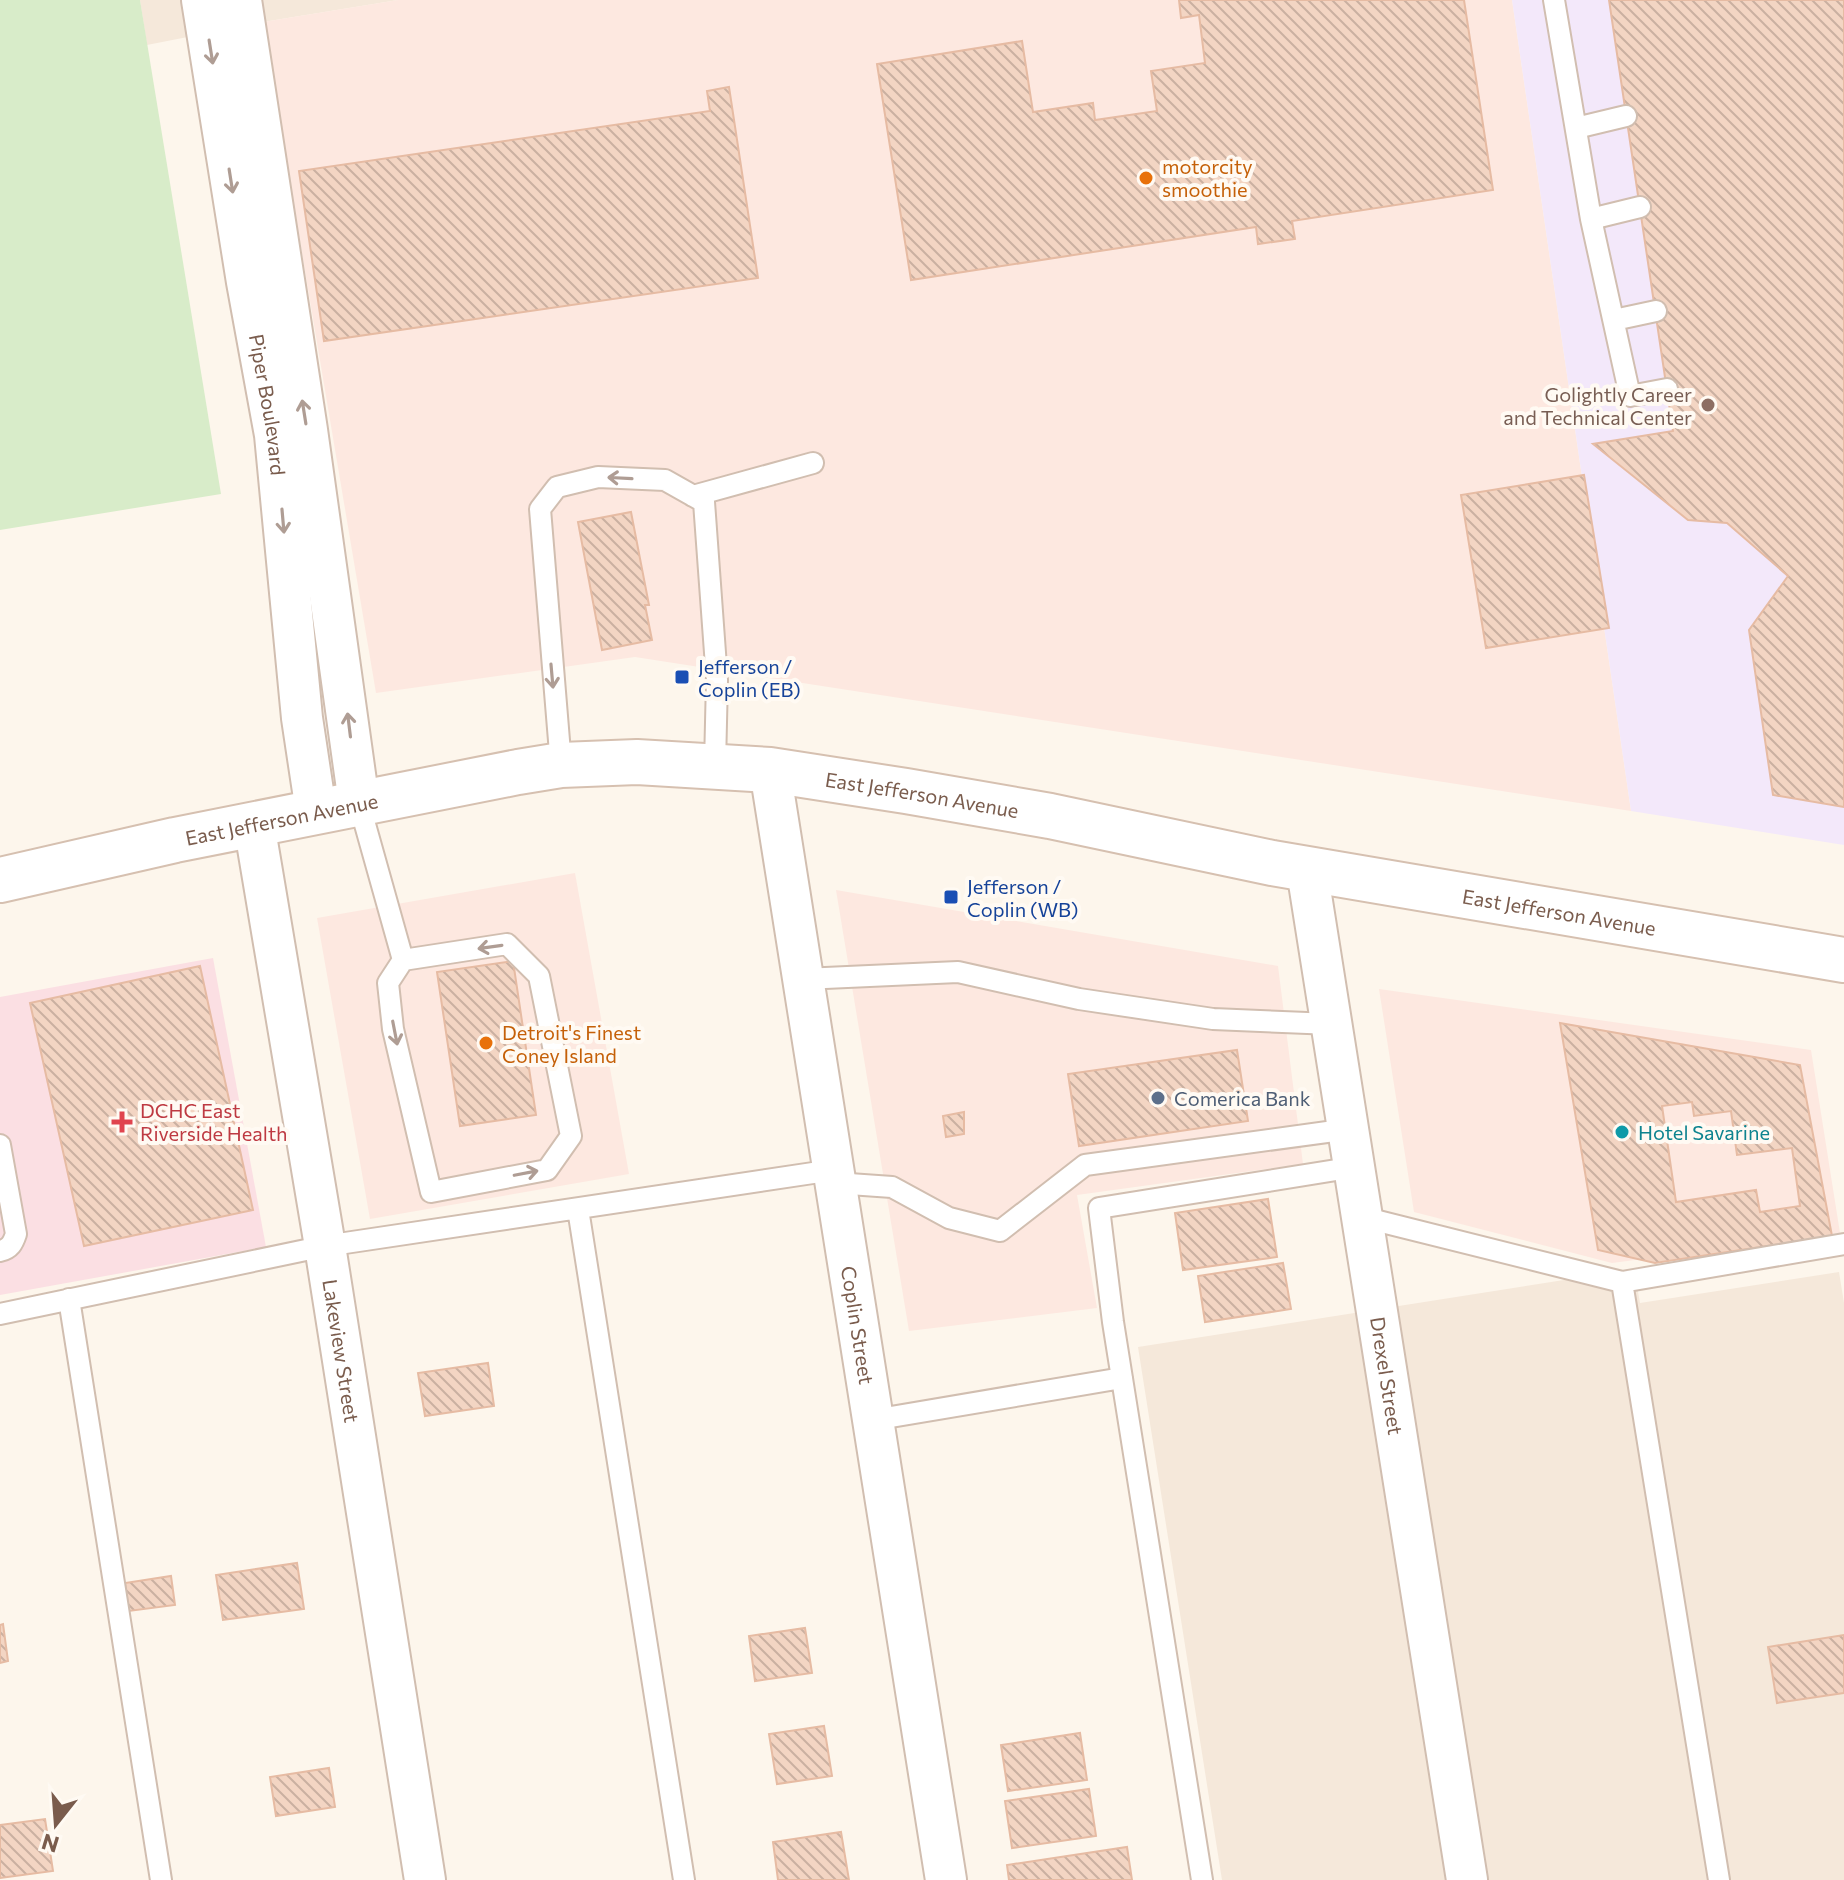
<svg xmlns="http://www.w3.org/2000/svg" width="1844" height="1880" font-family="Commissioner,sans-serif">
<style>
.residential{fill:#f5e8da}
.commercial{fill:#fde8e0}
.education{fill:#f3e8fa}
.medical{fill:#fbdfe3}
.green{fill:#d8ecc9}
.building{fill:url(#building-back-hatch);stroke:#e6bba3;stroke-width:2;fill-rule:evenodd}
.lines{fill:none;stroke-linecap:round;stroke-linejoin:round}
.lane-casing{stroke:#d1beb0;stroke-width:24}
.street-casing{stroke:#d1beb0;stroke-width:44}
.secondary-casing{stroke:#d6c0b0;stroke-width:48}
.lane{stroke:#fff;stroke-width:20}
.street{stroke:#fff;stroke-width:40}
.secondary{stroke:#fff;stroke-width:44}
.oneway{stroke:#af9d94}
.food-dot{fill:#e8710a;stroke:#fffaf3;stroke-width:3}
.education-dot{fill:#8d6e63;stroke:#fffaf3;stroke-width:3}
.transit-dot{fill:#1a4fb4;stroke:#fffaf3;stroke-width:3}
.service-dot{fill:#5c6f8a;stroke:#fffaf3;stroke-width:3}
.health-dot{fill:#e0444e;stroke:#fffaf3;stroke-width:3}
.culture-dot{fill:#0f9aa8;stroke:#fffaf3;stroke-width:3}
.labels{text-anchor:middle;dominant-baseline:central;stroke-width:8;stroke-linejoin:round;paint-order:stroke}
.food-label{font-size:20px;fill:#c56008;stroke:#fffaf3;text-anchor:start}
.education-label{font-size:20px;fill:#785e54;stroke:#fffaf3;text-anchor:end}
.street-label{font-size:20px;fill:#7a5c4d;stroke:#fffaf3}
.transit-label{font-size:20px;fill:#164399;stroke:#fffaf3;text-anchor:start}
.service-label{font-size:20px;fill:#4e5e75;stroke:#fffaf3;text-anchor:start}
.health-label{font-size:20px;fill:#be3a42;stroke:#fffaf3;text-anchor:start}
.culture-label{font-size:20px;fill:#0d838f;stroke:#fffaf3;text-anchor:start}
</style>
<defs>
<pattern id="building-back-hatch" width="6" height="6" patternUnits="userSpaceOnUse" patternTransform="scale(2)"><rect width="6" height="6" fill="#f3d5c3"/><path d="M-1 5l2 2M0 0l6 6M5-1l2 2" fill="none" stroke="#cab0a1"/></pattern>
</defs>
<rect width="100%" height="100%" fill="#fdf6ec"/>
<!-- residential -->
<path class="residential" d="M140 0H398L263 22 147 45Z
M1634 1269 1640 1303 1839 1272 1844 1303V1880H1222L1138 1347Z"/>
<!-- commercial -->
<path class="commercial" d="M398 0H1512L1631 811 635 657 376 693 263 22Z
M575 873 629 1174 370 1219 317 918Z
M836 890 1278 966 1303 1164 1077 1195 1097 1308 909 1331Z
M1379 989 1811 1050 1840 1233 1612 1263 1414 1212Z"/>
<!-- education -->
<path class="education" d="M1512 0H1844V845L1631 811Z"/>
<!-- medical -->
<path class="medical" d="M213 958 266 1247 0 1295V997Z"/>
<!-- green -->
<path class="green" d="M0 0H140L221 494 0 530Z"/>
<!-- building -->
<path class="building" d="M1179 0H1464L1493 190 1292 221 1295 239 1258 244 1256 227 911 280 877 64 1022 41 1033 112 1093 103 1095 120 1157 111 1151 71 1205 63 1199 15 1181 18Z
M1609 0H1844V807L1773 795 1749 630 1788 576 1727 523 1688 520 1593 444 1673 431Z
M729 87 758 278 324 341 299 171 710 111 707 91Z
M1584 475 1609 628 1486 648 1461 495Z
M631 512 649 605H645L652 640 602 650 578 522Z
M513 961 536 1115 460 1126 437 972Z
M200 966 253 1210 84 1246 30 1003Z
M1560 1023 1800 1065 1832 1236 1655 1263 1598 1250ZM1692 1102 1694 1116 1731 1111 1737 1155 1792 1148 1800 1206 1760 1212 1756 1190 1676 1202 1662 1106Z
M1237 1050 1248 1121 1079 1146 1068 1074Z
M964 1112V1134L946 1137 943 1116Z
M1268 1199 1277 1257 1183 1270 1175 1213Z
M1283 1263 1291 1309 1205 1322 1198 1276Z
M488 1363 494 1406 425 1416 418 1373Z
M297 1563 304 1609 223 1620 216 1575Z
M171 1576 175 1605 129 1611 125 1583Z
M3 1624 8 1661 0 1663V1625Z
M805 1628 812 1673 755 1681 749 1636Z
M1844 1635V1693L1777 1703 1768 1647Z
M824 1726 832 1776 777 1784 769 1734Z
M1080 1733 1087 1780 1008 1791 1001 1745Z
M329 1768 335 1807 276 1816 270 1777Z
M1089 1789 1096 1836 1012 1848 1005 1801Z
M45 1819 53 1871 0 1878V1825Z
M841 1832 849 1880H778L773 1842Z
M1127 1847 1132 1880H1009L1007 1865Z"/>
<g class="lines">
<defs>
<path id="lane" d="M1554 0 1591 219 1630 396 1667 389
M1576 128 1626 116
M1591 219 1640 207
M1614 320 1656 311
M693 496 813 463
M561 765 540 509 557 487 598 477 665 480 704 502 717 680 715 765
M359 803 403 960 388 983 393 1029 431 1192 547 1170 571 1136 539 976 507 944 403 960
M803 979 958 972 1079 999 1213 1019 1332 1024
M0 1145 16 1234C13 1243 10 1249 0 1251
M835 1183 892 1187 949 1218 1000 1231 1085 1165 1349 1129
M578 1209 684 1880
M1362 1217 1622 1282 1844 1244
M1622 1282 1719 1880
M69 1299 161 1880
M0 1314 325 1246 833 1170
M873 1420 1122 1378
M1202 1880 1113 1322 1099 1208 1355 1167"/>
<g id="street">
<path id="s1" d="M202 0 247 282 275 435 302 718 316 811"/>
<path d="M241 0 307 430 359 803"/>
<path id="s2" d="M770 770 946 1880"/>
<path id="s3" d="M254 824 325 1246 425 1880"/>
<path id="s4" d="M1307 870 1467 1880"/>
</g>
<g id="secondary">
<path id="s5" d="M0 880 175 840 518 772 561 765 637 762 770 770 906 791 1050 816 1272 863 1844 960"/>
</g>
</defs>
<!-- lane casing -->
<use href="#lane" class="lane-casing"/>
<!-- street casing -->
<use href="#street" class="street-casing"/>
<!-- secondary casing -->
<use href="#secondary" class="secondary-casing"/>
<!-- lane -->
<use href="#lane" class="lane"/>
<!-- street -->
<use href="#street" class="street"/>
<!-- secondary -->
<use href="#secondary" class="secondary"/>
</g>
<!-- one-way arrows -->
<defs><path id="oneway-shaft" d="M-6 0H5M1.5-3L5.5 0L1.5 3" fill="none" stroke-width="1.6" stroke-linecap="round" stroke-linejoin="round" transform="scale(2)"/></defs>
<g class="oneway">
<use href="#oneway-shaft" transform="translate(211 52) rotate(81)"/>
<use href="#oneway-shaft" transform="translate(231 181) rotate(81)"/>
<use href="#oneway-shaft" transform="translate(304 412) rotate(-99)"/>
<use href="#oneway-shaft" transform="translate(620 478) rotate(-177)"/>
<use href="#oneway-shaft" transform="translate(283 521) rotate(85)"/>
<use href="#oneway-shaft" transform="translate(552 676) rotate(85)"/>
<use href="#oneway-shaft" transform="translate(349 725) rotate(-97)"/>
<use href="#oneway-shaft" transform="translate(490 947) rotate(172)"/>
<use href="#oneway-shaft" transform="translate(395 1033) rotate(79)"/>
<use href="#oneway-shaft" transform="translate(526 1173) rotate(-11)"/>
</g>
<!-- markers -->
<g class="food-dot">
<circle cx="1146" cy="178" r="8"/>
<circle cx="486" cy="1043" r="8"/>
</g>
<circle class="education-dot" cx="1708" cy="405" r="8"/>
<g class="transit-dot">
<rect x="674" y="669" width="16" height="16" rx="4"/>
<rect x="943" y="889" width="16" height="16" rx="4"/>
</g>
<circle class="service-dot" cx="1158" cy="1098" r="8"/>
<path class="health-dot" d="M118 1110h8v8h8v8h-8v8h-8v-8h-8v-8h8z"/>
<circle class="culture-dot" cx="1622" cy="1132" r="8"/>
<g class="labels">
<!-- food labels -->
<g class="food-label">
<text x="1162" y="166">motorcity<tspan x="1162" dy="23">smoothie</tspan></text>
<text x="502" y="1032">Detroit's Finest<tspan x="502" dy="23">Coney Island</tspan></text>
</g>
<!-- education labels -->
<g class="education-label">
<text x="1692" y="394">Golightly Career<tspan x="1692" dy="23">and Technical Center</tspan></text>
</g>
<!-- street labels -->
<g class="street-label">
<text stroke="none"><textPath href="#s1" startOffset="410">Piper Boulevard</textPath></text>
<text stroke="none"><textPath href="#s5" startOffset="936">East Jefferson Avenue</textPath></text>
<text stroke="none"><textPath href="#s5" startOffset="288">East Jefferson Avenue</textPath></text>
<text stroke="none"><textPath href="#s5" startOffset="1584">East Jefferson Avenue</textPath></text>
<text stroke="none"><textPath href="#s2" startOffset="562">Coplin Street</textPath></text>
<text stroke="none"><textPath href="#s3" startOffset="534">Lakeview Street</textPath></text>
<text stroke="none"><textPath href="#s4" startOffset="512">Drexel Street</textPath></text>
</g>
<!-- transit labels -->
<g class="transit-label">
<text x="698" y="666">Jefferson /<tspan x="698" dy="23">Coplin (EB)</tspan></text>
<text x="967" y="886">Jefferson /<tspan x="967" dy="23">Coplin (WB)</tspan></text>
</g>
<!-- service labels -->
<g class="service-label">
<text x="1174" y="1098">Comerica Bank</text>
</g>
<!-- health labels -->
<g class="health-label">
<text x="140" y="1110">DCHC East<tspan x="140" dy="23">Riverside Health</tspan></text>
</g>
<!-- culture labels -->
<g class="culture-label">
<text x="1638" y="1132">Hotel Savarine</text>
</g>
</g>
<!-- north arrow -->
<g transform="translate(56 1824) rotate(197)" stroke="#fffaf3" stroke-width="6" paint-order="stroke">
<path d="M0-6L14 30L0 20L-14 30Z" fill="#7a5c4d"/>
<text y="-12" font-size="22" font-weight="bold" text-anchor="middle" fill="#7a5c4d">N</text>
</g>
</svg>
